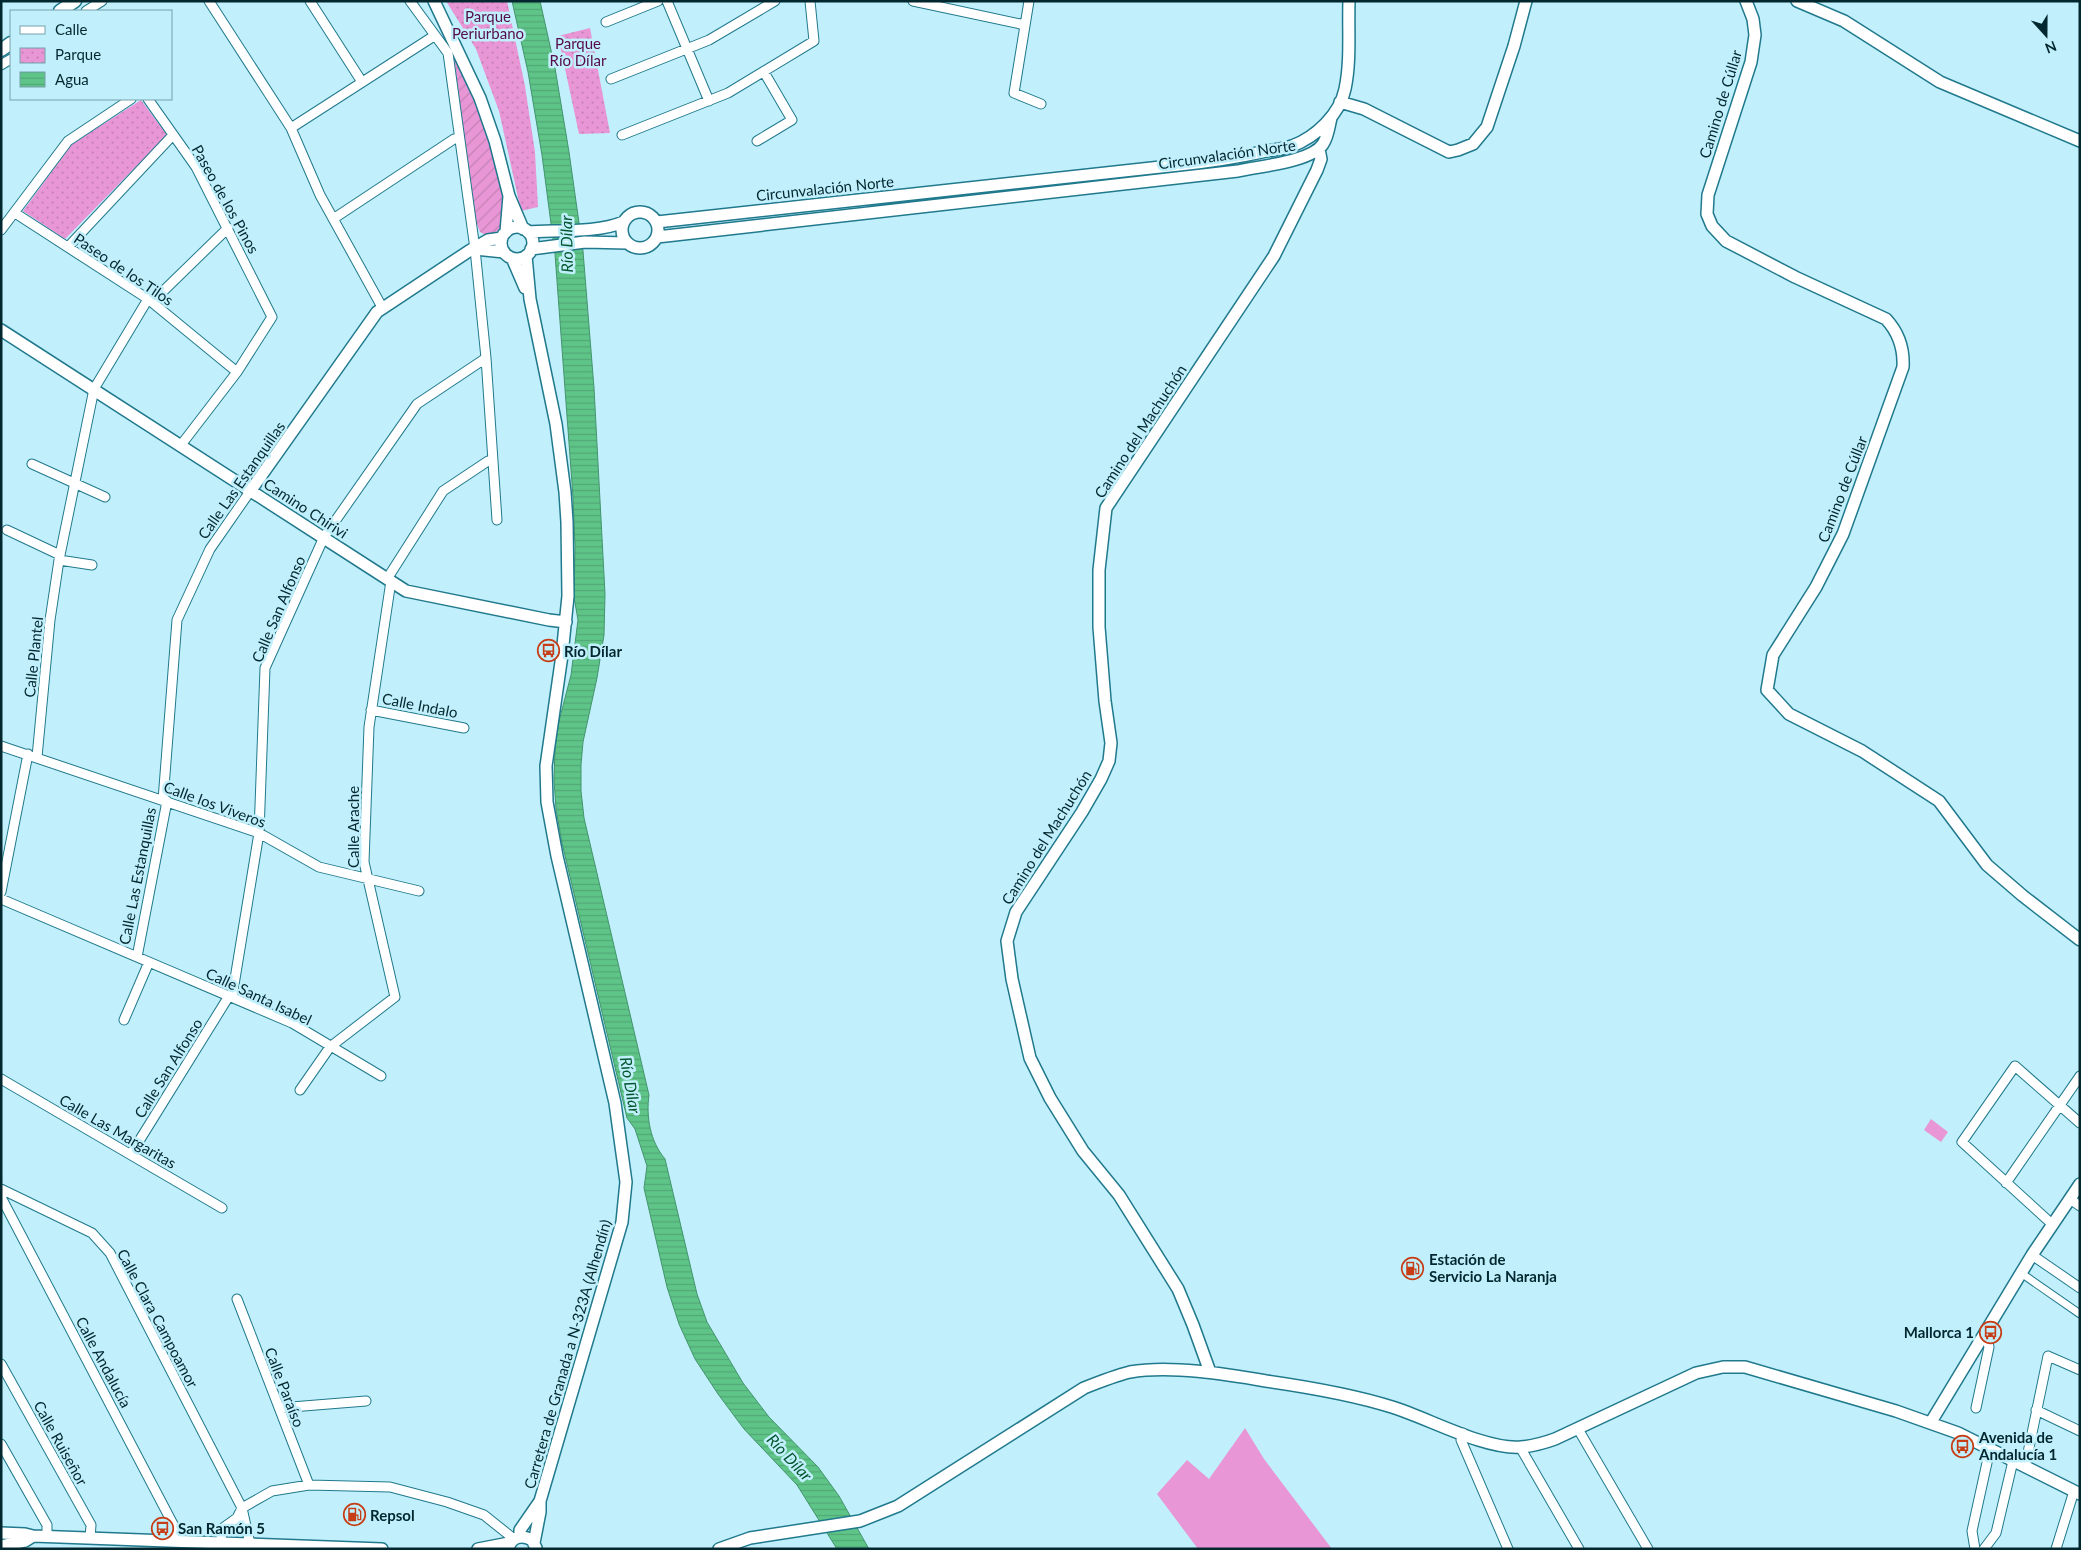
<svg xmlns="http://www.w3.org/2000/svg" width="2081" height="1550" font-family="Lato,sans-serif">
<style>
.grass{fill:#e896d5}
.park{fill:url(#park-dots)}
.garden{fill:url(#garden-furrows)}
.water{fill:url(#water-rules);stroke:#43956d}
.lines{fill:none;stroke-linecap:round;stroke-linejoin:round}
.pedestrian-casing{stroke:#20798c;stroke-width:9}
.minor-casing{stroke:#20798c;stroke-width:11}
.tertiary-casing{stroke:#20798c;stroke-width:14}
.secondary-casing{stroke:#20798c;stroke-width:15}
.pedestrian{stroke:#fff;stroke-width:7}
.minor{stroke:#fff;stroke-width:9}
.tertiary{stroke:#fff;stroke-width:11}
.secondary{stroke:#fff;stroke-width:12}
.labels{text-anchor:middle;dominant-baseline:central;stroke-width:5;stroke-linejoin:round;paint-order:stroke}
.park-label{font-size:15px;fill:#560b4b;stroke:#c1f0fc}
.street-label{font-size:15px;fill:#02272f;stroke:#c1f0fc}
.poi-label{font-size:15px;font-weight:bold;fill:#02272f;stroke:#c1f0fc;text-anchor:start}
.water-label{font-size:16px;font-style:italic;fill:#04562f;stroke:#c1f0fc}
</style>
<defs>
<pattern id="park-dots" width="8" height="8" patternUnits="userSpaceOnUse" patternTransform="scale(1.25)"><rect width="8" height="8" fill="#e896d5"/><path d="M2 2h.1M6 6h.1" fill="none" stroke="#c581b7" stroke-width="1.8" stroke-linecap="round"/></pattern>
<pattern id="garden-furrows" width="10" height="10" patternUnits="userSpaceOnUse" patternTransform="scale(1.25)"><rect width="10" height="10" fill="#e896d5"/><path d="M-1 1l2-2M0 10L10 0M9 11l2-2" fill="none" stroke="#c581b7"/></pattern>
<pattern id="water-rules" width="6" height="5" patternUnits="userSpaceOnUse" patternTransform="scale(1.25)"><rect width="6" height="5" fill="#5fc488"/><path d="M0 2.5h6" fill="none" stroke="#51a876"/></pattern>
</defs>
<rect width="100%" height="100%" fill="#c1f0fc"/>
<!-- grass -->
<path class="grass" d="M1931 1119 1948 1132 1941 1142 1924 1130Z
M1245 1428 1264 1459 1332 1549H1198L1157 1494 1187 1460 1209 1479Z"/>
<!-- park -->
<path class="park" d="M446 1H507L525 86 535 152 538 207 521 211 499 111 476 49Z
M590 28 610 133 579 134 558 36Z
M141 100 167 135 65 239 23 211 72 144Z"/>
<!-- garden -->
<path class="garden" d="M453 52C469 86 516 193 500 228 497 233 492 234 487 236L480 232 476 222Z"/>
<!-- water -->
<path class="water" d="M512 1H540L555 68 569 152 583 251 594 388 605 594 604 635 597 678 583 742 581 765V791L584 818 649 1095C646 1117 650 1141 665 1159L697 1294 707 1322 743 1383 769 1417 818 1467 839 1496 869 1549H837L797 1485 744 1429 718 1394 695 1359 679 1324 667 1287 644 1188 647 1166 635 1129 627 1118 562 843 556 809 554 780 555 748 559 721 571 675 578 620 574 597 575 546 573 497 555 254 542 155 528 72Z"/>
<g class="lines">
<defs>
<path id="pedestrian" d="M2021 1273 2080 1314"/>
<path id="minor" d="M209 1 291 128 320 195 382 307
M310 1 362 82
M410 1 448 53 475 249 486 358 497 520
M667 1 709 101
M913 1 1025 25
M1029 1 1014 93 1041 104
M86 11 102 1
M606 22 658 1
M1 65 11 59
M611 79 709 40 775 1
M148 99 196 167 272 317 237 372 181 445
M291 128 434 36
M622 135 728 93 814 41 810 1
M757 141 792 120 764 72
M15 213 148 299 237 372
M333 219 454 139H459
M1 230 68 141 131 99
M68 247 173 135
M152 302 228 228
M32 464 105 497
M7 530 60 555
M59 560 92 565
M387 579 443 491 488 461H493
M371 710 464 728
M1 746 259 833 319 867 419 891
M37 757 50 620 59 560 94 389 148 299
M163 800 177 620 210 549 251 490
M1 892 28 754
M1 899 292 1023 381 1076
M137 957 167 801
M232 997 259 833 265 668 324 537 417 404 486 358
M124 1020 149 962
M1 1079 222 1208
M300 1090 330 1047 395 997 364 862 369 727 391 581
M131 1154 229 996
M2006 1183 2080 1076
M1 1189 92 1233 110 1253 242 1508 250 1544
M1 1197 174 1526V1541
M2070 1199 2080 1206
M2053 1225 1962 1142 2015 1066 2080 1123
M2032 1255 2080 1288
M237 1299 309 1485
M1 1364 91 1525 90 1538
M279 1408 366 1401
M1976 1408 1989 1347 1985 1333
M2036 1410 2080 1431
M1578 1429 1648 1549
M1463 1433 1461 1440 1508 1549
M1 1444 47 1525V1536
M1520 1447 1579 1549
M2025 1467 2048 1356 2080 1370
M242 1508 272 1491 309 1485 390 1487 447 1502 484 1515 514 1539
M220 1543 223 1528 237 1518 242 1508
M1975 1549 1972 1531 1990 1449
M1984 1549 1996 1533 2013 1461
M2056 1549 2074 1491"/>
<path id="tertiary" d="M434 1 480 98 495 141 509 196 523 229
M1746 1 1753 19 1755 35 1751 62 1708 195 1707 214 1712 226 1726 241 1795 277 1886 319C1899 333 1904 348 1903 367L1843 534 1816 587 1773 655 1767 690 1789 714 1862 751 1939 801 1987 865 2023 896 2080 940
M1797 1 1844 21 1940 82 2080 141
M1340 102 1364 109 1449 152 1458 150 1473 144 1487 127 1514 46 1526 1
M622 230a18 18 0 1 1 36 0a18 18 0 1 1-36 0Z
M657 222 1179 165C1207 162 1234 158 1262 152 1272 150 1283 149 1292 146 1316 137 1340 114 1345 89 1351 61 1348 30 1349 1
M501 243a16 16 0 1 1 32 0a16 16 0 1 1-32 0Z
M506 232 509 196
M528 232C555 230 599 233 623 222
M657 237 1238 171C1260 166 1311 162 1323 144 1328 137 1329 126 1331 118
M475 249 504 252
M531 249 585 242 627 243
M526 256 530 299 556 424 565 492 567 522 568 596 562 655 546 766 547 802 557 856 615 1103 626 1182 622 1222 540 1501V1512L534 1543
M512 258 525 288
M1 330 406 591 549 620 566 622
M251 490 377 312 469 251 488 240 502 238
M1210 1372 1193 1325 1178 1289 1119 1195 1083 1151 1050 1098 1030 1058 1012 979 1007 941 1016 912 1082 812 1101 779 1109 761 1111 743 1105 701 1099 627V570L1106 508 1274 256 1317 170 1321 159 1319 149
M1931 1422 2032 1255 2080 1184
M1 1533 25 1534 33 1536 382 1549
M520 1536V1530L540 1501
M1 1546 25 1541 33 1536
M478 1549 509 1543
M508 1549C511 1537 521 1534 532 1540L536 1548
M719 1549 750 1538 860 1521 898 1506 1084 1388C1099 1382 1114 1376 1130 1372 1170 1365 1226 1374 1266 1381 1308 1387 1351 1394 1392 1407 1428 1418 1485 1450 1521 1447 1533 1446 1544 1443 1555 1439L1696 1373 1723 1367H1745L1896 1411 1958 1433 2080 1494"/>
<path id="secondary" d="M60 11 75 1
M1 50 11 43"/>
</defs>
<!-- pedestrian casing -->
<use href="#pedestrian" class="pedestrian-casing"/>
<!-- minor casing -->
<use href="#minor" class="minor-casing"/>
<!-- tertiary casing -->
<use href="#tertiary" class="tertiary-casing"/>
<!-- secondary casing -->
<use href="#secondary" class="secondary-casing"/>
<!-- pedestrian -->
<use href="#pedestrian" class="pedestrian"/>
<!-- minor -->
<use href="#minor" class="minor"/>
<!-- tertiary -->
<use href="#tertiary" class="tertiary"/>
<!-- secondary -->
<use href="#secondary" class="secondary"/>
</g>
<!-- icons -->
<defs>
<symbol id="bus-ring" viewBox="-11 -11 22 22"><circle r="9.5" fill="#c1f0fc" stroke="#c63d16" stroke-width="1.5"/><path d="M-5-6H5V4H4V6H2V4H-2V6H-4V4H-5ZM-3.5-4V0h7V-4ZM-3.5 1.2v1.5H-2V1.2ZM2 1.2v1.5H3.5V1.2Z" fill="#c63d16"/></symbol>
<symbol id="fuel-ring" viewBox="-11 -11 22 22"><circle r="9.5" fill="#c1f0fc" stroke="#c63d16" stroke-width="1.5"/><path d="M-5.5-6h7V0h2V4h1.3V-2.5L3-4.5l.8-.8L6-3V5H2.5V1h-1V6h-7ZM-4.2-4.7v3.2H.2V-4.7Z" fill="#c63d16"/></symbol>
</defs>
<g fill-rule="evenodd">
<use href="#bus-ring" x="536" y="638" width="25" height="25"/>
<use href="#fuel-ring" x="1400" y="1256" width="25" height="25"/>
<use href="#bus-ring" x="1978" y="1320" width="25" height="25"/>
<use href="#bus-ring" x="1950" y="1434" width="25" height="25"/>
<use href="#fuel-ring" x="342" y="1502" width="25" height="25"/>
<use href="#bus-ring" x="150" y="1516" width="25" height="25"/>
</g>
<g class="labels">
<!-- park labels -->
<g class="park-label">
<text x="488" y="16">Parque<tspan x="488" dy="17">Periurbano</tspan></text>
<text x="578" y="43">Parque<tspan x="578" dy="17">Río Dílar</tspan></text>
</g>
<!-- street labels -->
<g class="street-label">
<text transform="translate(1720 104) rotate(-73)">Camino de Cúllar</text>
<text transform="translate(1227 154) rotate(-8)">Circunvalación Norte</text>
<text transform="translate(825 188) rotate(-6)">Circunvalación Norte</text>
<text transform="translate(226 199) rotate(61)">Paseo de los Pinos</text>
<text transform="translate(124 269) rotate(34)">Paseo de los Tilos</text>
<text transform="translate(1140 431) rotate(-57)">Camino del Machuchón</text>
<text transform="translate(241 480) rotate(-55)">Calle Las Estanquillas</text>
<text transform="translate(1842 489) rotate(-69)">Camino de Cúllar</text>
<text transform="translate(306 508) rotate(33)">Camino Chirivi</text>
<text transform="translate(278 609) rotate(-67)">Calle San Alfonso</text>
<text transform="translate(33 657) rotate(-84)">Calle Plantel</text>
<text transform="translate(420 705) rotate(11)">Calle Indalo</text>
<text transform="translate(215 804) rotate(20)">Calle los Viveros</text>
<text transform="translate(353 827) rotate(-90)">Calle Arache</text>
<text transform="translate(1046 837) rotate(-58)">Camino del Machuchón</text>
<text transform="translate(137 876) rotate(-79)">Calle Las Estanquillas</text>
<text transform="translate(259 996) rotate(25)">Calle Santa Isabel</text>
<text transform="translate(168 1068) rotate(-58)">Calle San Alfonso</text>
<text transform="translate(118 1131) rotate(30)">Calle Las Margaritas</text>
<text transform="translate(158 1318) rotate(62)">Calle Clara Campoamor</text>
<text transform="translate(567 1354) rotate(-74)">Carretera de Granada a N-323A (Alhendín)</text>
<text transform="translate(104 1362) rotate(62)">Calle Andalucía</text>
<text transform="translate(285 1387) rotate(69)">Calle Paraíso</text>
<text transform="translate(61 1443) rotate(61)">Calle Ruiseñor</text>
</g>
<!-- poi labels -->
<g class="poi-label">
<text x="564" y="651">Río Dílar</text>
<text x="1429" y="1259">Estación de<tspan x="1429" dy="17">Servicio La Naranja</tspan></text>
<text x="1974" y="1332" text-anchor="end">Mallorca 1</text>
<text x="1979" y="1437">Avenida de<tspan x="1979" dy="17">Andalucía 1</tspan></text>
<text x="370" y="1515">Repsol</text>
<text x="178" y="1528">San Ramón 5</text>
</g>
<!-- water labels -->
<g class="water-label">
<text transform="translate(566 244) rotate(-91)">Río Dílar</text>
<text transform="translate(631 1085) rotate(80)">Río Dílar</text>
<text transform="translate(790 1457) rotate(47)">Río Dílar</text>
</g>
</g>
<!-- border -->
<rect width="2081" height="1550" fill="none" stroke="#02272f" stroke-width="5"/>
<!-- legend -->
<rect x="10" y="10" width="162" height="90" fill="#c1f0fc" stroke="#75a0aa"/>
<rect x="20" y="26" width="25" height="8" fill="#ffffff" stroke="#75a0aa"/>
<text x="55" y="35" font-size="15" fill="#02272f">Calle</text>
<rect x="20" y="48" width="25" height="15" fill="url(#park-dots)" stroke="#75a0aa"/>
<text x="55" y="60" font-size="15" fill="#02272f">Parque</text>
<rect x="20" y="72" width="25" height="15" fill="url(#water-rules)" stroke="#75a0aa"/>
<text x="55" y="85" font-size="15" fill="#02272f">Agua</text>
<!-- north arrow -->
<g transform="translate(2046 35) rotate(159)" stroke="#c1f0fc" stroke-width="4" paint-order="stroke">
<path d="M0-4L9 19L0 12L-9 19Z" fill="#02272f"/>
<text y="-8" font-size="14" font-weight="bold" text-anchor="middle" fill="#02272f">N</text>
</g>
</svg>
